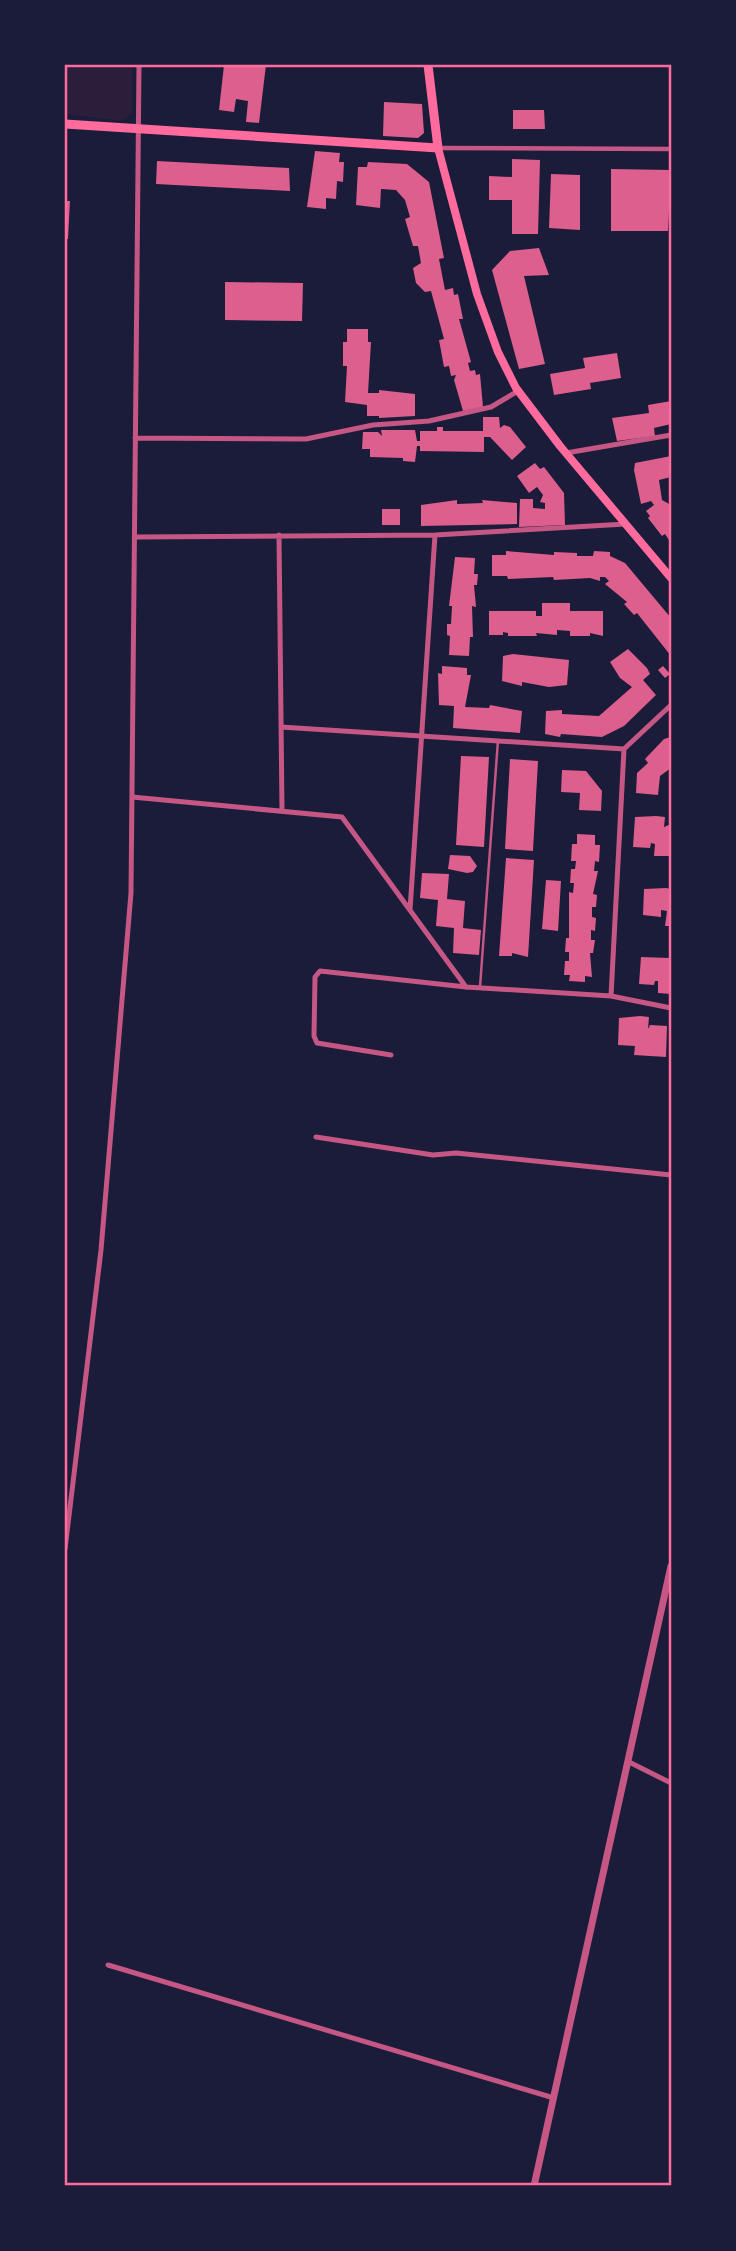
<svg xmlns="http://www.w3.org/2000/svg" width="736" height="2251" font-family="Figtree,sans-serif">
<style>
.green{fill:#2a1e3b}
.building{fill:#dd5f8e}
.lines{fill:none;stroke-linecap:round;stroke-linejoin:round}
.service{stroke:#c65784;stroke-width:2.5}
.pedestrian{stroke:#c65784;stroke-width:4.5}
.minor{stroke:#c65784;stroke-width:5}
.tertiary{stroke:#c65784;stroke-width:7}
.secondary{stroke:#ff6b9d;stroke-width:8}
.primary{stroke:#ff6b9d;stroke-width:9}
.neatline{fill:none;stroke:#ff6b9d;stroke-width:2.5}
</style>
<rect width="100%" height="100%" fill="#1b1b3a"/>
<!-- green -->
<path class="green" d="M65 65H132V113L122 121 65 114Z"/>
<!-- building -->
<path class="building" d="M224 65H266L259 123 246 122 248 101 236 99 234 112 219 110Z
M384 102 422 104 424 133 418 138 383 136Z
M513 110H544L545 129H513Z
M315 151 340 153 339 162H344L343 182 337 181 336 199 326 198V209L307 207Z
M512 159 540 160 538 234H512V200H489V176L512 177Z
M157 161 289 168 290 191 156 184Z
M368 162 407 164 429 182 444 258 439 259 445 290 453 288 454 295 458 294 463 319H459L471 362 468 363 470 371 475 370 476 375 480 374 483 407 463 411 454 380 456 375 451 376 449 366 444 367 439 340 444 339 431 291 425 292 416 283 413 268 421 263 418 246H413L405 219 410 217 405 200 396 190 381 189 380 208 356 205 358 167H367Z
M611 169 671 170 668 231H611Z
M551 174 580 175V230L549 228Z
M65 201H70L68 239H65Z
M539 248 549 275 524 276 545 364 519 369 492 270 510 251Z
M225 282 303 283 302 321 225 320Z
M347 329H368V342H371L368 393H379V390L415 394V416L379 418V416H367V405L345 402 347 366H343V342H347Z
M617 353 621 378 590 383 591 389 554 395 550 374 585 368 583 358Z
M671 401V424L654 428 655 436 617 441 612 418 649 413 648 405Z
M483 417H499L500 428 504 425 510 427 526 447 512 460 490 437H484V452L420 451V446H417L415 462 403 461V458L370 457V449H362L363 432H378L382 436 381 430H415L417 441H420V431H437V427H443V431H483Z
M671 456V477L659 480 662 500 671 505V543L665 534 662 536 648 518 650 516 646 511 654 505 651 501 641 504 634 470 635 463Z
M535 463 540 469 544 467 564 493 565 525 519 527 520 499H533V508L545 509V503L540 502 543 495 537 487 529 493 517 476Z
M457 500V504L483 503 482 500 517 503V524L421 526V505Z
M382 509H400V525H382Z
M506 551 554 555V552L577 553V556H593L594 551 610 552V556L625 563 671 618V656L637 613 634 615 624 604 627 602 605 584 609 581 605 577H600V581L590 578 554 580 553 577 508 579 507 576H492V555H506Z
M455 557 475 558 474 574H478L477 585H474L476 607 472 606 473 637H470L469 656 449 655 450 636 447 635V624H451L452 606H449Z
M542 603H570V611H603V636L590 633V636H570V631L557 630V635L536 633 537 636H508V633L503 632V635H489V611H536V616H542Z
M628 649 647 668 650 674 643 680 656 695 624 726 602 737 561 734 560 737 545 734 546 711 562 710V714L599 716 632 687 620 678 610 662Z
M513 654 569 660 567 685 549 687 522 682V686L502 681 503 656Z
M442 666 467 668V675H471L465 707 489 708 490 705 522 711 520 733 453 728 454 706 439 705 438 673 442 674Z
M663 666 670 674 665 678 658 670Z
M671 737V768L660 776 658 795 636 793 637 773 648 763 645 759 664 739Z
M461 756 489 757 484 847 456 845Z
M510 759 538 761 533 851 505 849Z
M562 770 586 771 602 791 601 811 579 810 580 793 561 792Z
M656 816 665 817 664 827 671 824V856H654L655 844 651 843 650 848 633 847 635 817Z
M577 834 595 835V845H600L599 862 595 861 594 871H598L593 894 597 895 596 907H592V917L596 918 595 931 591 930V940H595L593 953H590L592 977 585 976V982L569 981 570 975H564L565 961H569V952H565L566 938H569V892L573 893 574 883H570L571 869H575L576 861H571L572 844H577Z
M450 855 470 856 477 866 473 872 467 873 448 869Z
M506 858 534 860 528 957 512 953V956H499Z
M422 873 449 874 447 899 465 901 463 928 481 930 479 955 453 953 454 928 436 926 438 900 420 898Z
M546 880 561 881 558 931 542 929Z
M666 888 671 889V926H665L667 911 661 910V917L643 915 644 889Z
M641 957 670 958 671 994 658 993V981H655L654 985 639 984Z
M640 1016 649 1017 648 1029 650 1025 667 1026 666 1057 634 1055 635 1046 618 1045 619 1018Z"/>
<g class="lines">
<!-- service -->
<path class="service" d="M480 987 498 740"/>
<!-- pedestrian -->
<path class="pedestrian" d="M438 148 671 149"/>
<!-- minor -->
<path class="minor" d="M135 438 306 439 373 425 429 421 491 407 518 391
M566 453 671 435
M279 535 282 810
M136 537 435 535 626 524
M281 727 624 749 671 705
M132 797 342 817 466 987
M410 910 435 535
M611 996 624 749
M391 1055 317 1043 314 1036 315 977 320 971 466 987 611 996 671 1008
M316 1137 433 1155 456 1153 671 1175
M65 1549 101 1250 131 893 139 65
M629 1762 671 1783
M108 1965 554 2098"/>
<!-- tertiary -->
<path class="tertiary" d="M534 2186 671 1566"/>
<!-- secondary -->
<path class="secondary" d="M438 148 477 294 498 352 516 388 560 446 671 578"/>
<!-- primary -->
<path class="primary" d="M65 124 438 148 428 65"/>
</g>
<!-- border -->
<rect width="736" height="2251" fill="none" stroke="#1b1b3a" stroke-width="133"/>
<rect x="66" y="66" width="604" height="2118" class="neatline"/>
</svg>
